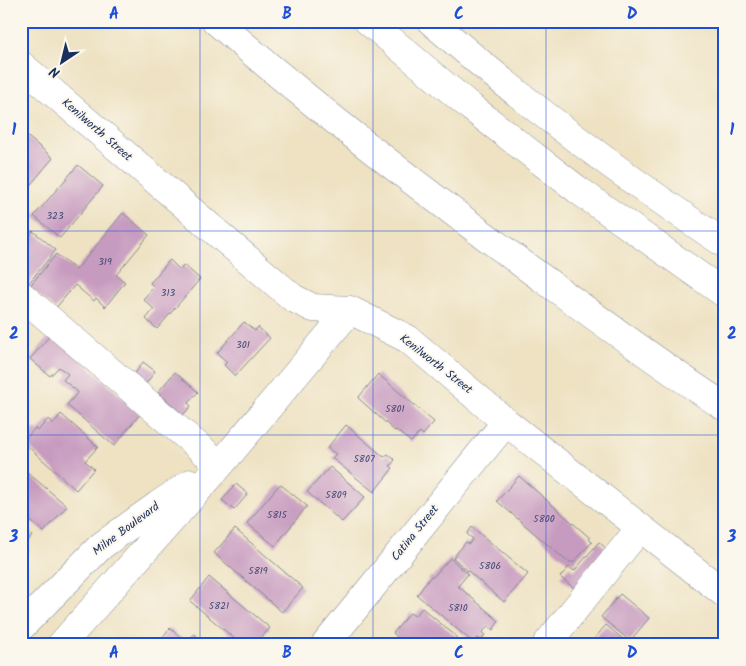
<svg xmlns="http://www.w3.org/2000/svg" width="746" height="666" font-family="Kalam,sans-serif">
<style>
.building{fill:#c79bc0}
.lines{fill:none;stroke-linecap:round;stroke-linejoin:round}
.minor-casing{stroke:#848890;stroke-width:29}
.highway-casing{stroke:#848890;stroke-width:29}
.minor{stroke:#fff;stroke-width:28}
.highway{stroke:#fff;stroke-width:28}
.grid{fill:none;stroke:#1d4ed8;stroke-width:1;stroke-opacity:0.55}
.labels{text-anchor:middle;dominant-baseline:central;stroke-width:4;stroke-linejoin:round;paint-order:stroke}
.number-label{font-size:10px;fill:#464a76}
.street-label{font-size:12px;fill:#1b2f5e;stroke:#fbf7ec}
.neatline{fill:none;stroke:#1d4ed8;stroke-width:2}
.grid-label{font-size:16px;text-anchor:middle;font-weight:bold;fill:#1d4ed8}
</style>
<rect width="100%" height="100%" fill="#fbf7ec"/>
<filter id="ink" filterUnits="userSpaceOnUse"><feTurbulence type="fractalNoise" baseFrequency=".02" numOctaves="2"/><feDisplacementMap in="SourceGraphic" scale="10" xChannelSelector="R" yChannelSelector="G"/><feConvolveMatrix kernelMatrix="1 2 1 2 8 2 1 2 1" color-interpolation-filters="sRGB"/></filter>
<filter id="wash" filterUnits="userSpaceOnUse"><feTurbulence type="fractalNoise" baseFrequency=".0096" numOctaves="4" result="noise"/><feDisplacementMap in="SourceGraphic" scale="20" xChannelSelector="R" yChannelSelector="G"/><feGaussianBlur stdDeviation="1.12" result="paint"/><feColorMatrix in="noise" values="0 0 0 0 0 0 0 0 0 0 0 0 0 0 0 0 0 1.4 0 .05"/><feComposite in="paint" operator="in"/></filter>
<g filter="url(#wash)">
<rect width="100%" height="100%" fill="#eee2c3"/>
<g id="blocks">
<!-- building -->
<path class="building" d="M21 131 53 158 21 196Z
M78 165 103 186 60 238 34 216Z
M123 213 149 235 116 275 125 282 105 307 96 298 94 301 75 285 55 309 29 287 56 254 76 270Z
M24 230 30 235 33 231 56 250 28 284 21 279V234Z
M170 260 180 270 184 265 200 279 157 329 146 319 154 309 143 299 154 287 150 283Z
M244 322 255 331 258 327 270 338 235 376 224 365 227 362 217 353Z
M52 333 140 414 114 446 67 405 78 392 63 380 68 374 59 367 50 376 30 359Z
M143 362 155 371 146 384 134 375Z
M175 372 198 392 188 403 191 406 183 415 158 392Z
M378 374 434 422 423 435 420 432 411 442 396 430 395 431 358 398Z
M61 414 98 447 85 461 94 469 76 490 23 442 35 428 38 431 48 419 53 424Z
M346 425 384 457 388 454 395 460 390 466 393 468 374 492 332 458 336 454 327 448Z
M21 467 67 506 44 532 21 513Z
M330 467 365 497 342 522 307 492Z
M519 476 590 538 589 539 592 542 573 563 570 561 569 563 497 501Z
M236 484 248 494 234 510 222 500Z
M280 484 307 506 275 546 247 523Z
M21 527 32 536 25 545 28 549 21 557Z
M472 527 528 574 504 602 453 558 466 542 469 544 473 539 467 534Z
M235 529 303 588 282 612 214 553Z
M599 542 608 550 575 589 560 577 569 567 574 571Z
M450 558 468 574 458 586 499 621 493 630 488 626 482 633 485 635 481 640 478 638 474 642 469 639 417 595 431 576 433 577Z
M209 577 270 628 258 641 256 640 253 645H242L190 601Z
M620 594 649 618 630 641 601 617Z
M422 608 457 637 455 639 462 645H393L392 643 397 637 393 633 410 613 415 616Z
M606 625 630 645H589Z
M170 628 187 643 194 634 207 645H156Z"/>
</g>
</g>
<g filter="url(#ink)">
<use href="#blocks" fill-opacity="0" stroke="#848890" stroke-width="1"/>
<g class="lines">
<defs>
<path id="minor" d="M21 65 293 298 313 308 350 310 408 339 506 422 725 594
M21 295 220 465
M21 627 101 546 158 505 191 483
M61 645 220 465 350 310
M325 645 506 422
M546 645 640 528"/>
<path id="highway" d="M216 21C314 107 419 187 524 265 590 313 656 362 725 407
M368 21 472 108 578 190 725 294
M431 21C523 102 623 176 725 244"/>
</defs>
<!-- minor casing -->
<use href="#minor" class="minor-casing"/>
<!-- highway casing -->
<use href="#highway" class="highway-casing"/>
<!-- minor -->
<use href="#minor" class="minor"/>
<!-- highway -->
<use href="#highway" class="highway"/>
</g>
</g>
<!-- grid -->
<path class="grid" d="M200 21V645M373 21V645M546 21V645M21 231H725M21 435H725"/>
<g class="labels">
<!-- number labels -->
<g class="number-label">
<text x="55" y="216">323</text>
<text x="105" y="262">319</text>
<text x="168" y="293">313</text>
<text x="243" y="345">301</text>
<text x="395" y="409">5801</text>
<text x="364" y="459">5807</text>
<text x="336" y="495">5809</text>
<text x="277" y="515">5815</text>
<text x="544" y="519">5800</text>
<text x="490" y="566">5806</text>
<text x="258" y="571">5819</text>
<text x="219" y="606">5821</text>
<text x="458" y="608">5810</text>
</g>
<!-- street labels -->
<g class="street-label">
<text transform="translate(97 130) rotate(41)">Kenilworth Street</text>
<text transform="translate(436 364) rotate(38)">Kenilworth Street</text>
<text transform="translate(126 529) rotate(-37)">Milne Boulevard</text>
<text transform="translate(415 533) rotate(-51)">Catina Street</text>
</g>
</g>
<!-- margin -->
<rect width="746" height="666" fill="none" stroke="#fbf7ec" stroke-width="55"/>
<!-- north arrow -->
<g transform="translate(62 62) rotate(215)" stroke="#fbf7ec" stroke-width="4" paint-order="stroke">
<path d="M0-4L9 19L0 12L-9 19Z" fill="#1b2f5e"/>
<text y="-8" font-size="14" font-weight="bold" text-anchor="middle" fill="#1b2f5e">N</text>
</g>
<rect x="28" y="28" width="690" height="610" class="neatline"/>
<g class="grid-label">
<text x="114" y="19">A</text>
<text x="287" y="19">B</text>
<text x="459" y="19">C</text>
<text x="632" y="19">D</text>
<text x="14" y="135">1</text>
<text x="732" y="135">1</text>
<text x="14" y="339">2</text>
<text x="732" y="339">2</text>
<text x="14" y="542">3</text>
<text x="732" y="542">3</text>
<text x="114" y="658">A</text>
<text x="287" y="658">B</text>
<text x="459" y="658">C</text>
<text x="632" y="658">D</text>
</g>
</svg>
